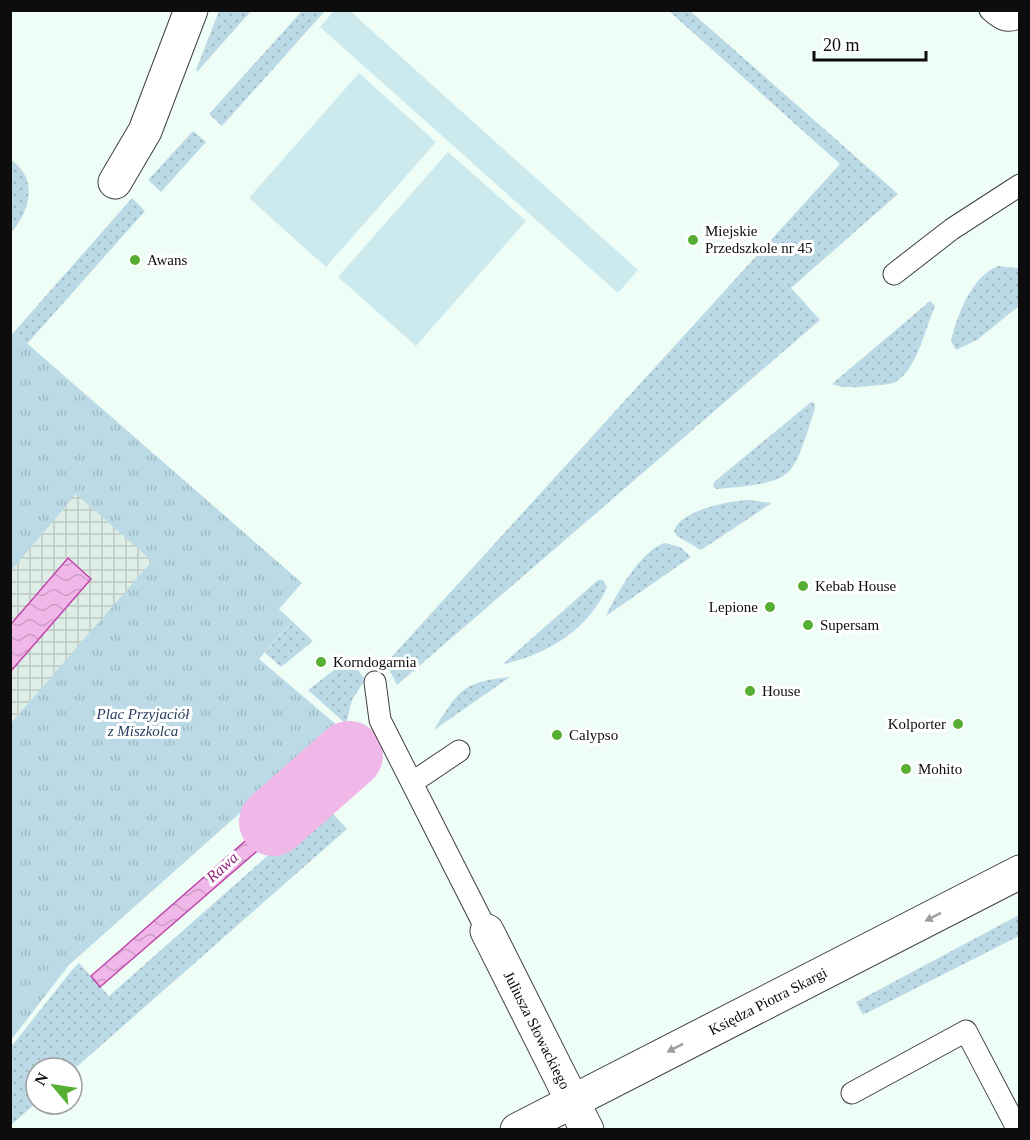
<svg xmlns="http://www.w3.org/2000/svg" width="1030" height="1140" font-family="Georgia,serif">
<style>
.grass{fill:url(#grass-dots)}
.park{fill:url(#park-tufts)}
.pitch{fill:#cce9ed}
.plaza{fill:url(#plaza-grid)}
.water{fill:url(#water-waves);stroke:#c046ab;stroke-width:1.5}
.lines{fill:none;stroke-linecap:round;stroke-linejoin:round}
.river{stroke:#f0b8e8;stroke-width:68}
.lane-casing{stroke:#404040;stroke-width:23}
.street-casing{stroke:#404040;stroke-width:35}
.lane{stroke:#fff;stroke-width:21}
.street{stroke:#fff;stroke-width:33}
.oneway{fill:#9e9e9e}
.poi-dot{fill:#56af33;stroke:#fff;stroke-width:2}
.labels{text-anchor:middle;dominant-baseline:central;stroke-width:6;stroke-linejoin:round;paint-order:stroke}
.poi-label{font-size:15px;fill:#0d0d0d;stroke:#fff;text-anchor:start}
.park-label{font-size:15px;font-style:italic;fill:#243d5e;stroke:#fff}
.street-label{font-size:15px;fill:#0d0d0d;stroke:#fff}
.water-label{font-size:16px;font-style:italic;fill:#92237b;stroke:#fff}
</style>
<defs>
<pattern id="grass-dots" width="8" height="8" patternUnits="userSpaceOnUse" patternTransform="scale(1.5)"><rect width="8" height="8" fill="#bbdae5"/><path d="M2 2h.1M6 6h.1" fill="none" stroke="#a0bac3" stroke-width="1.8" stroke-linecap="round"/></pattern>
<pattern id="park-tufts" width="24" height="20" patternUnits="userSpaceOnUse" patternTransform="scale(1.5)"><rect width="24" height="20" fill="#bbdae5"/><path d="M3 7l-1-3M5 7V3M7 7l1-3M15 17l-1-3M17 17v-4M19 17l1-3" fill="none" stroke="#a0bac3"/></pattern>
<pattern id="plaza-grid" width="8" height="8" patternUnits="userSpaceOnUse" patternTransform="scale(1.5)"><rect width="8" height="8" fill="#deede6"/><path d="M0 4h8M4 0v8" fill="none" stroke="#bdcac4"/></pattern>
<pattern id="water-waves" width="16" height="10" patternUnits="userSpaceOnUse" patternTransform="scale(1.5)"><rect width="16" height="10" fill="#f0b8e8"/><path d="M0 5q4-4 8 0t8 0" fill="none" stroke="#cd9dc6"/></pattern>
</defs>
<rect width="100%" height="100%" fill="#effdf7"/>
<!-- grass -->
<path class="grass" d="M303 10 325 11 222 126 209 114Z
M219 11H251L197 72 196 70Z
M669 11H690L898 194 791 288 820 320 397 685 386 663 840 164Z
M193 131 206 142 161 192 148 180Z
M11 160C39 179 30 211 11 233Z
M132 198 145 211 27 344 14 332Z
M998 266 1019 268V306L977 340 956 350 951 341C957 315 972 276 998 266Z
M930 301 935 306C926 327 915 375 893 383 885 385 877 385 869 386 858 387 842 389 832 384Z
M811 402 814 403 815 408C791 483 796 481 717 489L713 487 714 482Z
M748 500 772 503 701 550 677 536 674 531C680 510 729 501 748 500Z
M665 543 680 547 691 557 606 616C616 594 642 549 665 543Z
M598 580H603L607 587C589 629 547 655 503 664Z
M292 621 313 641 281 667 265 653Z
M350 658 365 680 352 700 346 724 308 690Z
M510 677 434 730C459 690 462 682 510 677Z
M325 805 347 829 72 1071V1068H36V1103L11 1125V1047L72 970 79 963 109 996Z
M1019 915V936L863 1015 856 1002Z"/>
<!-- park -->
<path class="park" d="M14 332 302 583 279 609 292 621 259 659 338 726 69 965 11 1040 10 336Z"/>
<!-- pitch -->
<path class="pitch" d="M335 10 350 11 638 270 618 293 320 27Z
M359 73 436 142 326 267 249 198Z
M448 152 526 221 416 346 338 277Z"/>
<!-- plaza -->
<path class="plaza" d="M76 494 152 561 11 723V571Z"/>
<!-- water -->
<path class="water" d="M68 558 91 579 11 671V624Z
M341 757 352 769 100 987 91 976Z"/>
<g class="lines">
<!-- river -->
<path class="river" d="M273 822 349 755"/>
<defs>
<path id="lane" d="M990 10C1000 19 1007 24 1020 17
M894 274 952 229 1020 185
M375 682 380 720 487 931
M413 782 459 751
M852 1093 966 1031 1018 1130"/>
<g id="street">
<path d="M115 182 145 131 191 10"/>
<path id="s1" d="M487 931 587 1130"/>
<path id="s2" d="M517 1130 1020 872"/>
</g>
</defs>
<!-- lane casing -->
<use href="#lane" class="lane-casing"/>
<!-- street casing -->
<use href="#street" class="street-casing"/>
<!-- lane -->
<use href="#lane" class="lane"/>
<!-- street -->
<use href="#street" class="street"/>
</g>
<!-- one-way arrows -->
<defs><path id="oneway-solid" d="M-6-.8H1V-3.2L6.5 0L1 3.2V.8H-6Z" transform="scale(1.5)"/></defs>
<g class="oneway">
<use href="#oneway-solid" transform="translate(933 917) rotate(153)"/>
<use href="#oneway-solid" transform="translate(675 1048) rotate(153)"/>
</g>
<!-- markers -->
<g class="poi-dot">
<circle cx="693" cy="240" r="6"/>
<circle cx="135" cy="260" r="6"/>
<circle cx="803" cy="586" r="6"/>
<circle cx="770" cy="607" r="6"/>
<circle cx="808" cy="625" r="6"/>
<circle cx="321" cy="662" r="6"/>
<circle cx="750" cy="691" r="6"/>
<circle cx="958" cy="724" r="6"/>
<circle cx="557" cy="735" r="6"/>
<circle cx="906" cy="769" r="6"/>
</g>
<g class="labels">
<!-- poi labels -->
<g class="poi-label">
<text x="705" y="231">Miejskie<tspan x="705" dy="17">Przedszkole nr 45</tspan></text>
<text x="147" y="260">Awans</text>
<text x="815" y="586">Kebab House</text>
<text x="758" y="607" text-anchor="end">Lepione</text>
<text x="820" y="625">Supersam</text>
<text x="333" y="662">Korndogarnia</text>
<text x="762" y="691">House</text>
<text x="946" y="724" text-anchor="end">Kolporter</text>
<text x="569" y="735">Calypso</text>
<text x="918" y="769">Mohito</text>
</g>
<!-- park labels -->
<g class="park-label">
<text x="143" y="714">Plac Przyjaciół<tspan x="143" dy="17">z Miszkolca</tspan></text>
</g>
<!-- street labels -->
<g class="street-label">
<text stroke="none"><textPath href="#s2" startOffset="282">Księdza Piotra Skargi</textPath></text>
<text stroke="none"><textPath href="#s1" startOffset="111">Juliusza Słowackiego</textPath></text>
</g>
<!-- water labels -->
<g class="water-label">
<text transform="translate(222 867) rotate(-42)">Rawa</text>
</g>
</g>
<!-- border -->
<rect width="1030" height="1140" fill="none" stroke="#0d0d0d" stroke-width="24"/>
<!-- north arrow -->
<g transform="translate(54 1086) rotate(299)"><circle r="28" fill="#ffffff" stroke="#9e9e9e" stroke-width="1.5"/>
<path d="M0-4.5L10 22L0 15L-10 22Z" fill="#56af33"/>
<text y="-9" font-size="16" font-weight="bold" text-anchor="middle" fill="#0d0d0d">N</text>
</g>
<!-- scale -->
<path d="M814 51v9h112v-9" fill="none" stroke="#0d0d0d" stroke-width="3"/>
<text x="823" y="51" font-size="18" fill="#0d0d0d" stroke="#ffffff" stroke-width="4.5" paint-order="stroke">20 m</text>
</svg>
